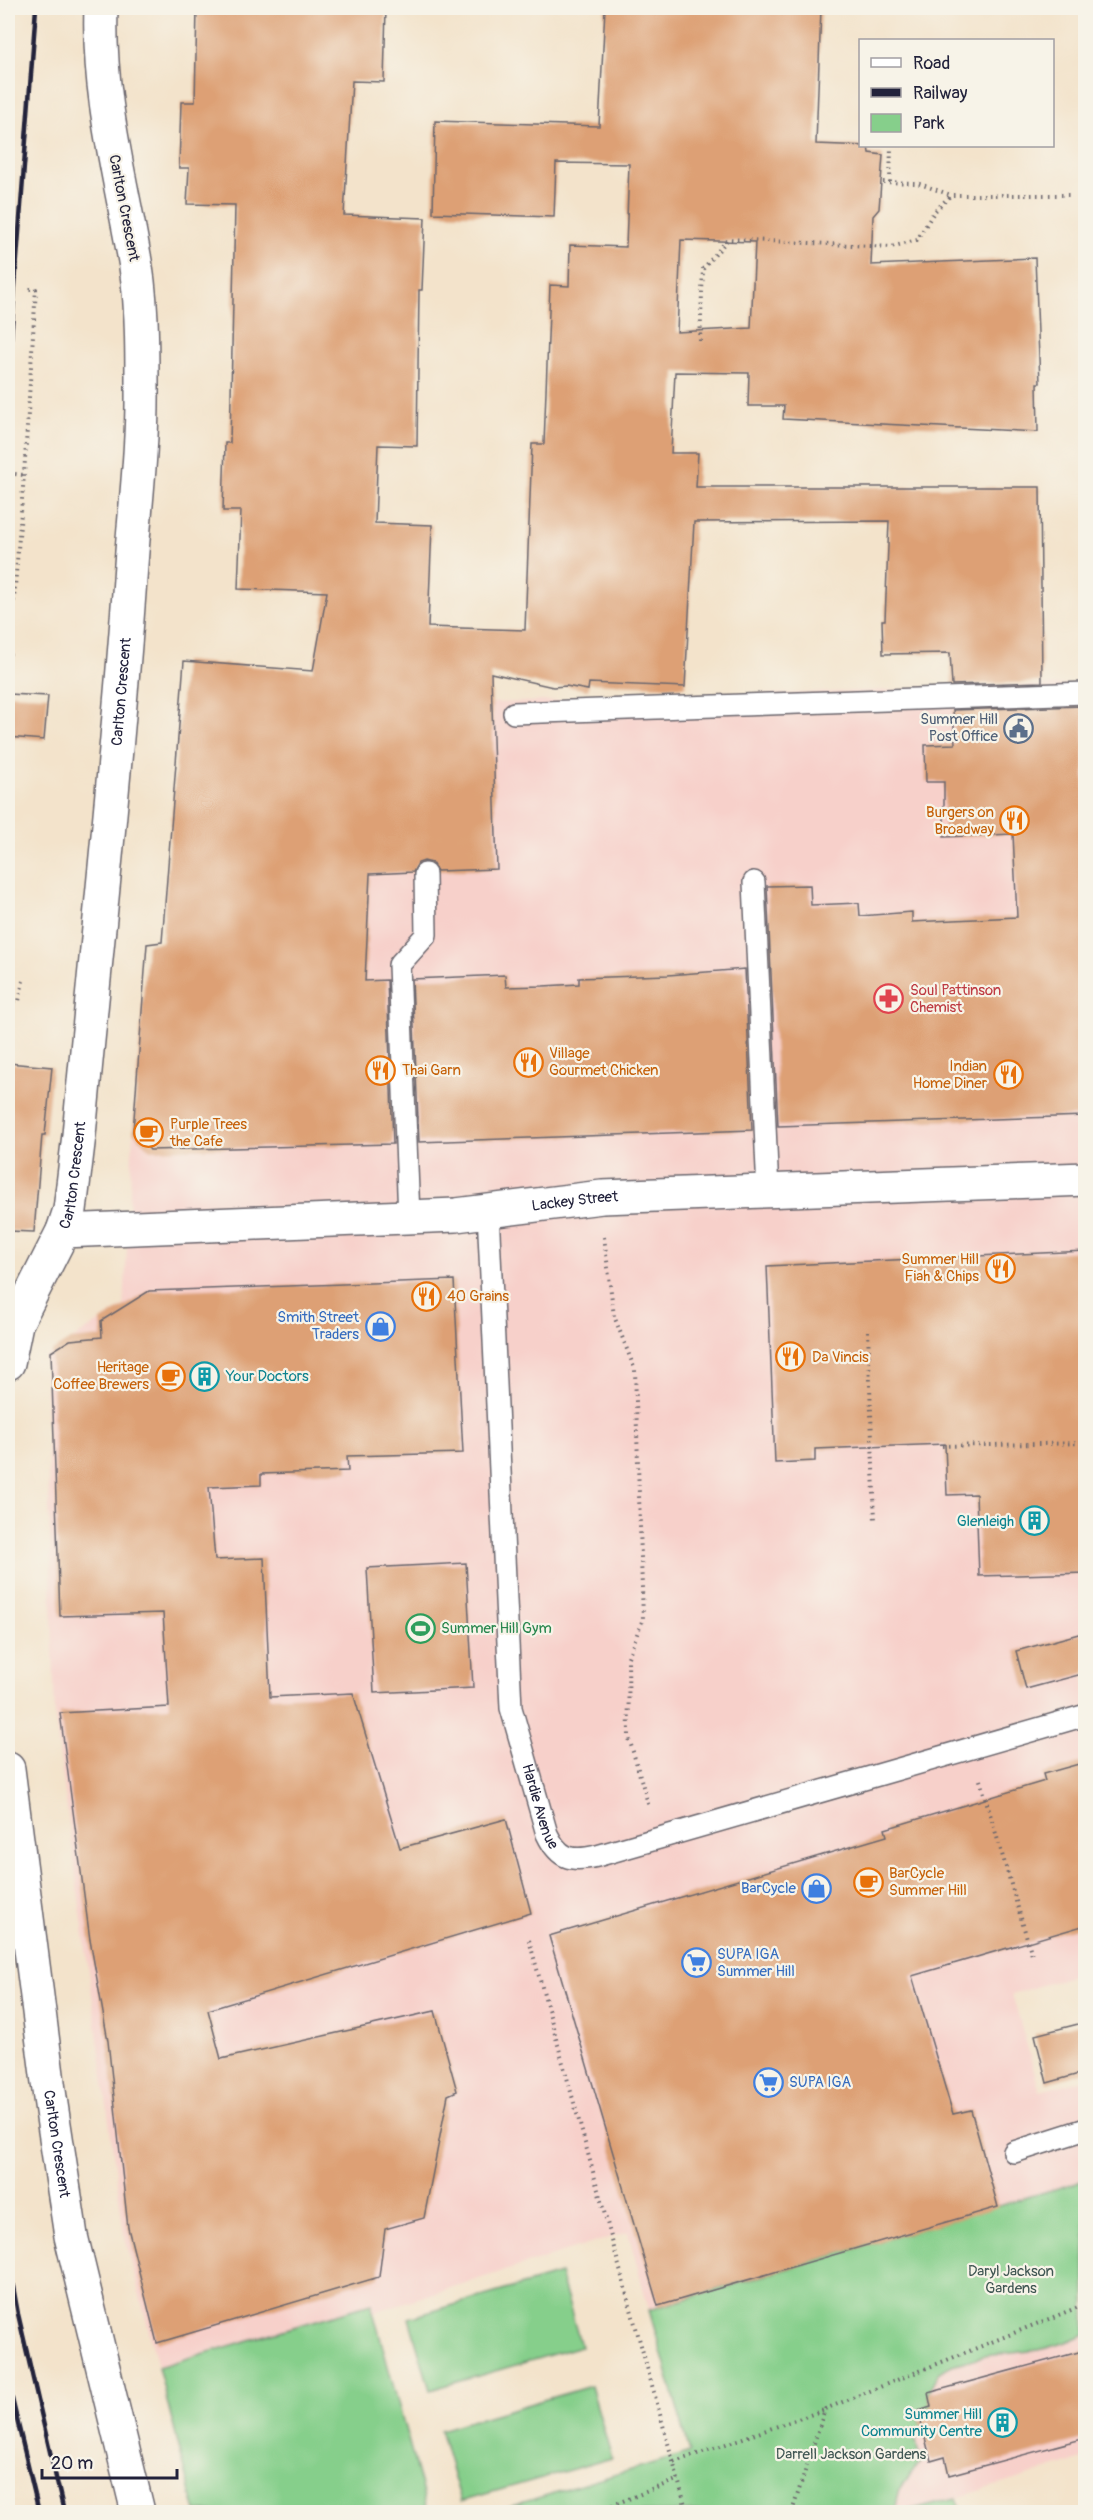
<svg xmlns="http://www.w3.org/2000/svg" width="1093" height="2520" font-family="Pangolin,sans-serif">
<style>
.built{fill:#f7d0ca}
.green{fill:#86cf8b;stroke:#547863;stroke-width:1.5}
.building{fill:#dda075;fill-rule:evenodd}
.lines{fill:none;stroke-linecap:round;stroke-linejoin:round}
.service-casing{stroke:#6b666d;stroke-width:24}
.minor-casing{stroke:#6b666d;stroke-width:36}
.secondary-casing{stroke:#6b666d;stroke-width:36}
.path{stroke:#6b666d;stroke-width:4;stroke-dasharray:1.5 4.5;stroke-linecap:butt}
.service{stroke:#fff;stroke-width:21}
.minor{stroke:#fff;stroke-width:33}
.secondary{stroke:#fff;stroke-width:33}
.rail{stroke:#22223b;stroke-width:4.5}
.labels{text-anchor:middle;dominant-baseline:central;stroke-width:4.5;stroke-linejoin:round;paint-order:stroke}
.street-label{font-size:15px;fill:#22223b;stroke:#f7f3e8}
.service-label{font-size:15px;fill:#4e5e75;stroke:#f7f3e8;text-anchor:end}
.food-label{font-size:15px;fill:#c56008;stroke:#f7f3e8;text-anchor:start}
.health-label{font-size:15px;fill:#be3a42;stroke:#f7f3e8;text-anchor:start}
.shop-label{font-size:15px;fill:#366cbe;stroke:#f7f3e8;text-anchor:end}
.culture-label{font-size:15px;fill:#0d838f;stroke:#f7f3e8;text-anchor:end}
.leisure-label{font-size:15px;fill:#27864d;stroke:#f7f3e8;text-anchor:start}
.park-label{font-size:15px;fill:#405653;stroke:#f7f3e8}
</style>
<rect width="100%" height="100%" fill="#f7f3e8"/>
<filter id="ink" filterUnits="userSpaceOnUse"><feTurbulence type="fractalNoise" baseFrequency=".0167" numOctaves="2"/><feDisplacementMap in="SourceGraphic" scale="12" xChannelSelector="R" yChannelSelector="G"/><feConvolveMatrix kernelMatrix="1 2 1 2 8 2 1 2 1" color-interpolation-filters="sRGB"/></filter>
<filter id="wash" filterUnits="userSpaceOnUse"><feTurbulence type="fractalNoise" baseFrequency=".008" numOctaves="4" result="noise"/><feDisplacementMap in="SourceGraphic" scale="24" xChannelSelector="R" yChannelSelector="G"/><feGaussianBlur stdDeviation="1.35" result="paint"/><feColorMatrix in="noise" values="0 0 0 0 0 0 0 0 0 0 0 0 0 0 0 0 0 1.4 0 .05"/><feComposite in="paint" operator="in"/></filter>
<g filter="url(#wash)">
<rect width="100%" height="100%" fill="#f3e3cb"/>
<!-- built -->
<path class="built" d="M1085 684V1972L1012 1994 1040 2091 1085 2079V2180L649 2310 628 2232 374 2312 371 2304 158 2367 124 2233 55 1719 45 1357 124 1306 133 1132 147 944 367 928 370 874 496 869 492 703Z
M1085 2334V2458L956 2498 896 2512 897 2496 906 2477 921 2464 915 2438 918 2411 939 2372 966 2359 1064 2343Z"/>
<!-- green -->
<path class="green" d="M1085 2180V2334L1064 2343 1039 2350 984 2356 952 2365 939 2372 928 2393 931 2407 918 2411 924 2435 915 2438 921 2464C903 2479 897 2488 896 2512H491L690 2452 649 2310Z
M560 2274 581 2346 430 2390 409 2318Z
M371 2304 428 2512H196L158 2367Z
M591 2386 612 2458 461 2501 440 2430Z
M956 2498 961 2512H901Z"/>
<g id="blocks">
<!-- building -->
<path class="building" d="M197 8H386L384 82 352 81 344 215 425 218 422 290H419L417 446 378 445 375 523 432 525 428 627 525 630 532 444H544L550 285 569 286 570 245 626 247 629 164 556 163 554 217 433 213 435 121 599 126 605 8H821L816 144 868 146 869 153 883 155 879 209 873 216 871 265 1035 258 1040 383H1037L1038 432 783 419 784 406H748L749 373 675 372 671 453H698L696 487H1040L1042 682 952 685 950 653 883 654 882 620H885L889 521 694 522 685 687 589 683 588 690 566 686 553 687 491 673 497 869 437 871 432 863 424 861 418 863 413 872 370 874 365 981 387 980 393 1144 150 1150 133 1132 147 944 162 942 184 661 313 671 327 592 238 589 241 511H223L225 443H230L235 205 187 204 189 168H179L181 102H195ZM681 240 755 242 751 328 677 332Z
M8 694 48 696 44 740 8 737Z
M1084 706 1086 1116 778 1126 767 886 810 885 811 905 859 903 860 916 912 912V922L1017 917 1013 834 944 837V782H926L925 745 955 744 953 710Z
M745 969 752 1130 419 1142 412 979 505 975 506 987 543 986 579 984V978L668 975Z
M8 1063 52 1067 45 1135H42L34 1232 8 1231Z
M1086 1251V1573L979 1576 976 1494 947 1495 945 1444 815 1449V1461L775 1463 767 1266Z
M454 1280 463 1453 347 1456 348 1471 261 1474V1485L209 1487 215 1560 264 1558 270 1697 353 1693 400 1848 506 1819 531 1913 208 2010 221 2059 435 2011 457 2091 448 2095 424 2218 385 2229 379 2277 157 2343 128 2228 108 2041 90 1940 60 1713 169 1707 163 1613 60 1616 51 1352 70 1340 102 1337 101 1321 149 1291Z
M466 1563 473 1688 374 1693 367 1568Z
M1086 1632V1673L1026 1689 1016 1651Z
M1086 1762V1925L912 1976 953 2114 971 2110 998 2207 658 2306 549 1936 887 1836 885 1829 1045 1781 1043 1774Z
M1086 2022V2072L1047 2083 1035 2035Z
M1086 2350V2438L949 2475 945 2457 931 2461 918 2411 931 2407 928 2393Z"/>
</g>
</g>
<g filter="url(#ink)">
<use href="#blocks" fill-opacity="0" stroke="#6b666d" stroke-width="1.5"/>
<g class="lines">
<defs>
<g id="service">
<path d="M514 713 1086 693"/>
<path d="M754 882 768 1192"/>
<path id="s1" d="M488 1211 511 1708 547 1834C559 1859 571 1862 597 1856L1086 1715"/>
<path d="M409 1217 399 965 426 935 425 874"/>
<path d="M1014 2152 1086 2129"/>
</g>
<g id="minor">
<path id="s2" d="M63 1231 456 1215 602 1197 1086 1179"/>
</g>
<g id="secondary">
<path id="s3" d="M8 1363 16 1324 63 1231 70 1210 79 1135C96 950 117 765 130 579 134 515 143 450 142 386 142 340 142 294 133 250 118 167 98 93 101 8"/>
<path id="s4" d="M8 1769 50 2098 71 2236 138 2512"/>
</g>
</defs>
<!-- service casing -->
<use href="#service" class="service-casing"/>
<!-- minor casing -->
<use href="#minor" class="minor-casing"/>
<!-- secondary casing -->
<use href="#secondary" class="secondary-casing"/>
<!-- path -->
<path class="path" d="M883 182 917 183 951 195
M890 182 891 146
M700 341 703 269 728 239 891 247 917 240 934 212 951 195H1070
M15 474 24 475
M8 673 24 475 36 289H28
M8 1000 19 1001 23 981
M604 1237 614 1316 635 1370 643 1619 628 1657 629 1738 649 1807
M868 1331 875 1521
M942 1446 1086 1443
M980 1780 1032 1955
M529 1940 687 2512
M674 2462 824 2410
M595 2512 679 2479
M792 2512 825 2409 1086 2304"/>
<!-- service -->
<use href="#service" class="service"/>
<!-- minor -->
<use href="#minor" class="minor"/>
<!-- secondary -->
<use href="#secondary" class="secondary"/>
<!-- rail -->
<path class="rail" d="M8 63 11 8
M8 377 36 8
M8 2259 18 2314 64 2512
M8 2382 39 2512
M8 2490 13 2512"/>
</g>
</g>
<!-- icons -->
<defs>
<symbol id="civic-ring" viewBox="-11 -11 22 22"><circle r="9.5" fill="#f7f3e8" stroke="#5c6f8a" stroke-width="1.5"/><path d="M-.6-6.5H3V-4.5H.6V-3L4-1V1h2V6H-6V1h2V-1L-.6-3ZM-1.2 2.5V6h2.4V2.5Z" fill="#5c6f8a"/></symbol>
<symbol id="restaurant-ring" viewBox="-11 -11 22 22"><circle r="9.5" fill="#f7f3e8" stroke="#e8710a" stroke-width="1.5"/><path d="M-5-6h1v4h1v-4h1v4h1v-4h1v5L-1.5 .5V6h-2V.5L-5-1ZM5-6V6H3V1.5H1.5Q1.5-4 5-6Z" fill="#e8710a"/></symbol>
<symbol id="pharmacy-ring" viewBox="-11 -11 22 22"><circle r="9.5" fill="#f7f3e8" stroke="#e0444e" stroke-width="1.5"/><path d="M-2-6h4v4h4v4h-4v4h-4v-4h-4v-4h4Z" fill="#e0444e"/></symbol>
<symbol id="cafe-ring" viewBox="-11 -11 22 22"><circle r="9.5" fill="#f7f3e8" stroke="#e8710a" stroke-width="1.5"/><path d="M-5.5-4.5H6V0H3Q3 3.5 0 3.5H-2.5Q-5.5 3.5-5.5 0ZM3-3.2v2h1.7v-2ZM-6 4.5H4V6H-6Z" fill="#e8710a"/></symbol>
<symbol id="shop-ring" viewBox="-11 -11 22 22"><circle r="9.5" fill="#f7f3e8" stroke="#3f7fe0" stroke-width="1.5"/><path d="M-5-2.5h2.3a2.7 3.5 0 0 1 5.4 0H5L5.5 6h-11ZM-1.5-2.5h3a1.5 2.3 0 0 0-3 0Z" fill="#3f7fe0"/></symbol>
<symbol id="building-ring" viewBox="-11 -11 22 22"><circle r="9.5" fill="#f7f3e8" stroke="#0f9aa8" stroke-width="1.5"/><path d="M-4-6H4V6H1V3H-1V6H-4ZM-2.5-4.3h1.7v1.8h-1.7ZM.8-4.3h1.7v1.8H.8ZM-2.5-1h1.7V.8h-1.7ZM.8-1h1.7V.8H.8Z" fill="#0f9aa8"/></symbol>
<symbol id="stadium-ring" viewBox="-11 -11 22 22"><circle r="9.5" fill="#f7f3e8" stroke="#2e9e5b" stroke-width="1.5"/><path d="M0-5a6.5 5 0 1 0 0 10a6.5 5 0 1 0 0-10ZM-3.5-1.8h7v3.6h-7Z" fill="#2e9e5b"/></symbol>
<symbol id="supermarket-ring" viewBox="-11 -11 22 22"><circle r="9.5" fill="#f7f3e8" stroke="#3f7fe0" stroke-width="1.5"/><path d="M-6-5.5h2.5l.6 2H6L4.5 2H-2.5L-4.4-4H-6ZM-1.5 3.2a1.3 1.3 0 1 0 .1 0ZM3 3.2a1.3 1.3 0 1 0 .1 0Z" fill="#3f7fe0"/></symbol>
</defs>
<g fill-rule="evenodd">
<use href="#civic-ring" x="1002" y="712" width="33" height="33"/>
<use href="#restaurant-ring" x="998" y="804" width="33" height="33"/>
<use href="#pharmacy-ring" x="872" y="982" width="33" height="33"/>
<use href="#restaurant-ring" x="512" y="1046" width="33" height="33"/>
<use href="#restaurant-ring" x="364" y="1054" width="33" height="33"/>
<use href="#restaurant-ring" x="992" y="1058" width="33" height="33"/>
<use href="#cafe-ring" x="132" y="1116" width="33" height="33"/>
<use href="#restaurant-ring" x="984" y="1252" width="33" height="33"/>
<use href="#restaurant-ring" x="410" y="1280" width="33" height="33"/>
<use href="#shop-ring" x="364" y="1310" width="33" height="33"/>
<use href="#restaurant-ring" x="774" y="1340" width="33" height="33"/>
<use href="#cafe-ring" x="154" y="1360" width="33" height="33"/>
<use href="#building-ring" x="188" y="1360" width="33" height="33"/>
<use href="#building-ring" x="1018" y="1504" width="33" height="33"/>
<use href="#stadium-ring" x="404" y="1612" width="33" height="33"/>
<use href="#cafe-ring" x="852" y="1866" width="33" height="33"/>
<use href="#shop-ring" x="800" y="1872" width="33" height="33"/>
<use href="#supermarket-ring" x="680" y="1946" width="33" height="33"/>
<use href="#supermarket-ring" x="752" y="2066" width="33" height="33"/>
<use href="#building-ring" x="986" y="2406" width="33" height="33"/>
</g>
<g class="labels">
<!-- street labels -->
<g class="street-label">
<text transform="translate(124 208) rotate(79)">Carlton Crescent</text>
<text stroke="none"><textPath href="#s3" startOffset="687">Carlton Crescent</textPath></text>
<text stroke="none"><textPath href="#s3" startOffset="201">Carlton Crescent</textPath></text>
<text stroke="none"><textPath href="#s2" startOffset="513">Lackey Street</textPath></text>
<text stroke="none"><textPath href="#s1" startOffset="600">Hardie Avenue</textPath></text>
<text stroke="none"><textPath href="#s4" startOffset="378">Carlton Crescent</textPath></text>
</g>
<!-- service labels -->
<g class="service-label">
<text x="998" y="719">Summer Hill<tspan x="998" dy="17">Post Office</tspan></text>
</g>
<!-- food labels -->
<g class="food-label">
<text x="994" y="812" text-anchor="end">Burgers on<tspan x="994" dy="17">Broadway</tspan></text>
<text x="549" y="1053">Village<tspan x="549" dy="17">Gourmet Chicken</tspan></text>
<text x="987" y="1066" text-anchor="end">Indian<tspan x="987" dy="17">Home Diner</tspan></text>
<text x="402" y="1070">Thai Garn</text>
<text x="170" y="1124">Purple Trees<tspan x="170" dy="17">the Cafe</tspan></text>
<text x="979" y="1259" text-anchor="end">Summer Hill<tspan x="979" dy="17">Fiah &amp; Chips</tspan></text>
<text x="447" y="1296">40 Grains</text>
<text x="812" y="1357">Da Vincis</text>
<text x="149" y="1367" text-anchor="end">Heritage<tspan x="149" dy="17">Coffee Brewers</tspan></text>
<text x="889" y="1873">BarCycle<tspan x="889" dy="17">Summer Hill</tspan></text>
</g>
<!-- health labels -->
<g class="health-label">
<text x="910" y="990">Soul Pattinson<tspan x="910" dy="17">Chemist</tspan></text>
</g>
<!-- shop labels -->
<g class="shop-label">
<text x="359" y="1317">Smith Street<tspan x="359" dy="17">Traders</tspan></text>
<text x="796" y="1888">BarCycle</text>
<text x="717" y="1954" text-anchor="start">SUPA IGA<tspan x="717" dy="17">Summer Hill</tspan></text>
<text x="789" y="2082" text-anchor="start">SUPA IGA</text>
</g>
<!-- culture labels -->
<g class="culture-label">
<text x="226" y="1376" text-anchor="start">Your Doctors</text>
<text x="1014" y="1521">Glenleigh</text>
<text x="982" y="2414">Summer Hill<tspan x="982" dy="17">Community Centre</tspan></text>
</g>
<!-- leisure labels -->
<g class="leisure-label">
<text x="441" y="1628">Summer Hill Gym</text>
</g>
<!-- park labels -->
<g class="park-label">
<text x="1011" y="2271">Daryl Jackson<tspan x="1011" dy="17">Gardens</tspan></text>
<text x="851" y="2454">Darrell Jackson Gardens</text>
</g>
</g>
<!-- margin -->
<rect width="1093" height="2520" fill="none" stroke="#f7f3e8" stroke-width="30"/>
<!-- legend -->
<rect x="859" y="39" width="195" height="108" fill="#f7f3e8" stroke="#a29fa3" stroke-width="1.5"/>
<rect x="871" y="58" width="30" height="9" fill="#ffffff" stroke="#a29fa3" stroke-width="1.5"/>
<text x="913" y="69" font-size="18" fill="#22223b">Road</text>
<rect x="871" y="88" width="30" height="9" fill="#22223b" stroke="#a29fa3" stroke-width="1.5"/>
<text x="913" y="99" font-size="18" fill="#22223b">Railway</text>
<rect x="871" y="114" width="30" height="18" fill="#86cf8b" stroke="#a29fa3" stroke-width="1.5"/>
<text x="913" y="129" font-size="18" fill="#22223b">Park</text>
<!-- scale -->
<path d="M42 2469v9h135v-9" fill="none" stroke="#22223b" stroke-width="3"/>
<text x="51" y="2469" font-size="18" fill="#22223b" stroke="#f7f3e8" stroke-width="4.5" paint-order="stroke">20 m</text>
</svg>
